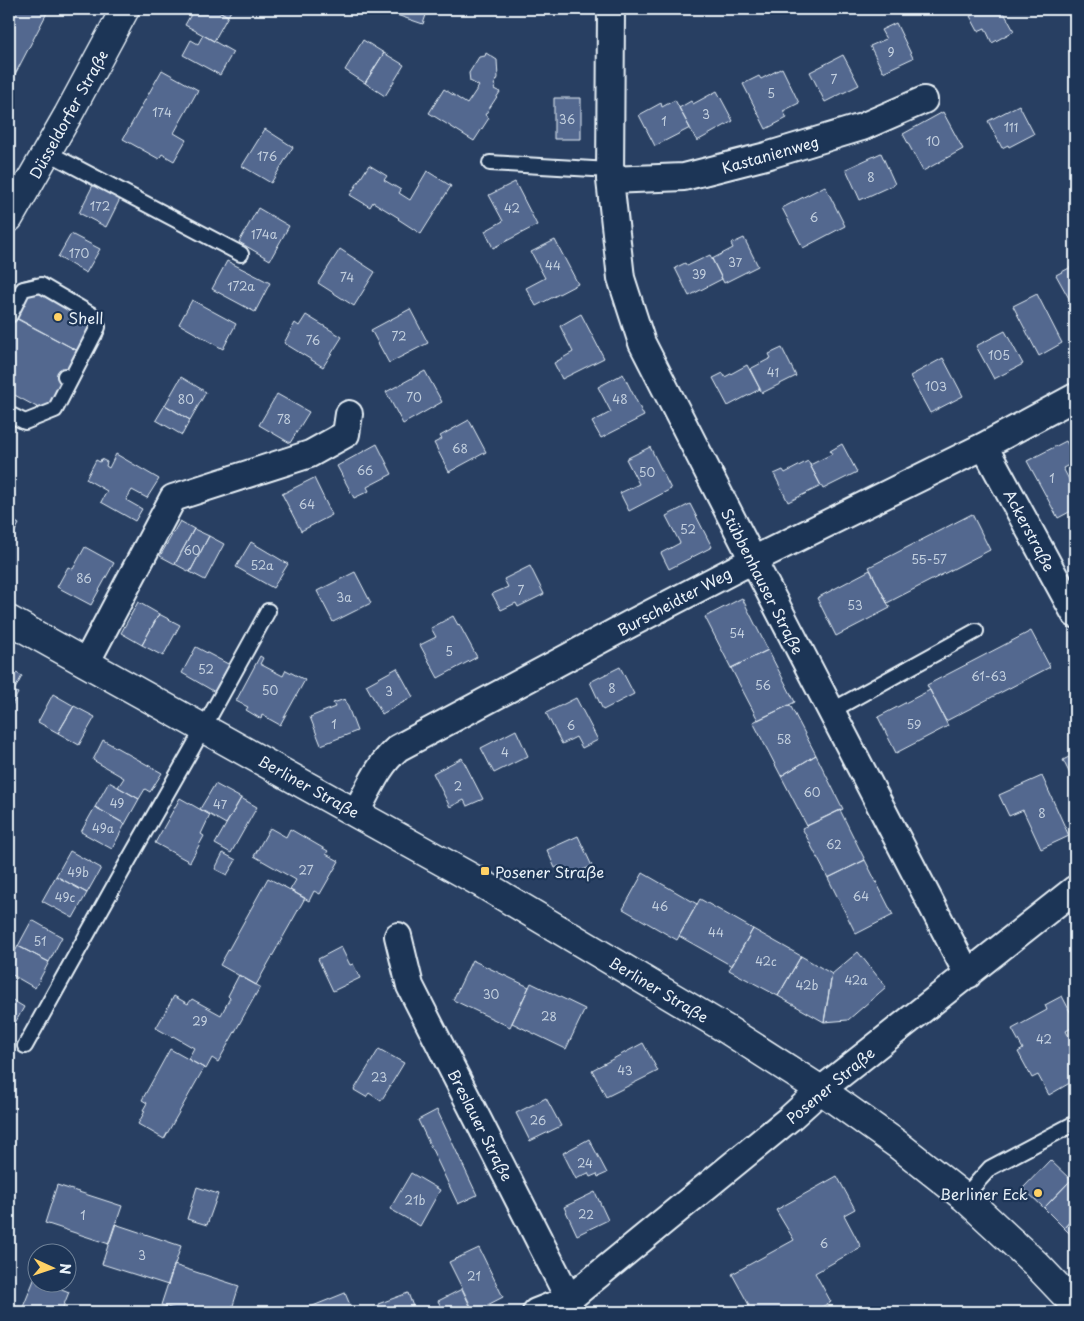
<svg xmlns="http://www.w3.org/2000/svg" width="1084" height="1321" font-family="'Playpen Sans',sans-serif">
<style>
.building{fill:#52688f;stroke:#e8f1f8}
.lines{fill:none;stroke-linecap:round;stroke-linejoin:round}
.service-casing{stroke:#e8f1f8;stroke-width:18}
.minor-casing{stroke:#e8f1f8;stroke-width:30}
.secondary-casing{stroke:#e8f1f8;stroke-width:31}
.service{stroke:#1d3557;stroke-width:14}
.minor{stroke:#1d3557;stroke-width:26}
.secondary{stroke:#1d3557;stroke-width:28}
.poi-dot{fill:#ffd166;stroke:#1d3557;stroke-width:2}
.labels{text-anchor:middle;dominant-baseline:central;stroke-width:4.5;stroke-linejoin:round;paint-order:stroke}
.number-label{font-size:12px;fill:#c2cfde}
.street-label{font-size:15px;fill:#e8f1f8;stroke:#1d3557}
.poi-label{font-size:15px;fill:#e8f1f8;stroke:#1d3557;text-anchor:start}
</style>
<rect width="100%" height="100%" fill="#283f62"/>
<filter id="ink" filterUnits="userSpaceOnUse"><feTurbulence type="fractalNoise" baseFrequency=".02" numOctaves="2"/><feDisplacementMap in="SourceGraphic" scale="10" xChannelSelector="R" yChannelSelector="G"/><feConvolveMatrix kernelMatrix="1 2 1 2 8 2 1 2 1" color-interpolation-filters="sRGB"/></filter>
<g filter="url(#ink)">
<!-- building -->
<path class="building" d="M9 9H49L9 86Z
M194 9H215L228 16 214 41 185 25Z
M215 9H232L228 16Z
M379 9H428L423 24Z
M979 9H1002L1014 31 992 43 985 28 978 31 970 16 981 11Z
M896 23 913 58 883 72 870 46 886 39 881 30Z
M203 35 233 52 220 75 183 55 191 40 198 44Z
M363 40 384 53 365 83 345 70Z
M384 53 404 65 385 96 365 83Z
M486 53 497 60 498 78 494 85 496 86 494 89 500 92 485 115 489 118 474 141 429 113 444 89 467 104 479 86 470 81 469 73 479 57 485 56Z
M843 55 859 85 825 102 810 72Z
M782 68 799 103 783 111 787 118 766 129 743 84 759 76 761 79Z
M162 70 198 90 174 133 186 140 174 161 162 154 159 159 123 139Z
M717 91 733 121 697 141 679 108 691 101 693 104Z
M554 98H581V139H554Z
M675 100 690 128 655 146 639 115 661 103 662 107Z
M1019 105 1034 134 1009 147 1008 145 1002 148 988 121Z
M943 112 963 149 923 171 903 134Z
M265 129 293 147 271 183 242 166Z
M881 153 895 184 860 200 846 169Z
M369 165 387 176 384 180 401 190 399 193 410 200 427 171 451 186 421 234 398 219 399 218 373 202 370 207 350 195Z
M515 182 537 225 493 248 485 231 503 221 489 195Z
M93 185 120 199 106 227 79 213Z
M825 186 845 226 803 248 782 208Z
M258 208 289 226 270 260 239 242Z
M71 234 100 249 86 273 58 257Z
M744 238 758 266 724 283 712 259 733 248 731 244Z
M555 240 578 284 536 306 526 288 545 278 531 252Z
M340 249 375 272 354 306 318 283Z
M710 255 722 279 689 296 675 268 685 263 687 266Z
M227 261 270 283 255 312 212 289Z
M1075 265V300L1071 302 1056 275Z
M35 277 44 280 100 311 105 332 102 340 88 334 78 351 17 319 26 300 21 281Z
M1037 294 1062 343 1039 356 1013 306Z
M192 300 236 324 223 349 179 324Z
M410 309 428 343 389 363 371 330Z
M9 314 78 351 46 412 9 392Z
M581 314 604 358 562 379 554 363 573 352 560 326Z
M306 315 342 337 323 367 284 343 295 323 299 326Z
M1005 331 1023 364 994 379 976 346Z
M782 348 796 376 762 393 750 369 771 358 769 354Z
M943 358 963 396 930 413 910 376Z
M747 365 760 389 728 406 713 378 723 373 725 377Z
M425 371 442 402 403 424 386 392Z
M623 374 644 416 601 438 592 422 611 412 598 387Z
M181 377 206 392 190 420 165 405Z
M277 394 309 412 290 443 259 425Z
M165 405 190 420 182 435 156 420Z
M469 420 486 452 449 472 434 443 442 439 440 436Z
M1066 441 1075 458V462L1063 468 1074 489H1075V509L1058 518 1027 461Z
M377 444 392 474 367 487 369 491 354 498 337 466Z
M842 444 857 472 823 489 810 465 832 454 830 451Z
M650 447 671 489 629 511 620 493 639 484 626 459Z
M116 454 159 479 147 498 132 490 126 500 142 509 135 521 101 502 107 491 86 479 96 460 100 462 101 459 107 462 106 466 109 468Z
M808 461 821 486 788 502 774 474 783 470 785 473Z
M314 478 332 515 301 531 282 494Z
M690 504 712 547 669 569 661 553 680 543 666 516Z
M972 514 990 550 887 603 869 567Z
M9 518 19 524 9 542Z
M180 521 194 529 175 564 160 556Z
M194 529 209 536 190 572 175 564Z
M209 536 224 544 205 580 190 572Z
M251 542 288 564 273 588 236 567Z
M85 547 114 563 91 605 57 587 68 567 73 569Z
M530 566 544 594 518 607 516 603 501 610 492 594 508 587 504 579Z
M870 570 890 608 836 636 817 598Z
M355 572 371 603 333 622 317 591Z
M742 598 768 650 731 668 705 617Z
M138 602 159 614 142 645 121 633Z
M159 614 180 625 163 656 142 645Z
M453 616 458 625 459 624 477 657 438 678 420 645 436 637 431 628Z
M1031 631 1050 667 946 721 927 685Z
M196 647 230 665 215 692 182 673Z
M768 650 795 702 758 720 731 668Z
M260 656 263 658 260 664 283 676 286 670 305 680 280 725 262 715 261 719 246 710 248 707 236 701Z
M620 667 634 694 603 710 590 682Z
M397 668 413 697 382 714 366 685Z
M9 669 22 676 14 691 18 693 12 705 9 703Z
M930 690 948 726 896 753 878 717Z
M53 694 74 706 58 733 38 722Z
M576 698 598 740 582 748 576 737 562 744 546 713Z
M345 699 357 731 321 745 310 717 335 707 333 703Z
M790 705 816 755 781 776 753 722Z
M74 706 95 717 79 745 58 733Z
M516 730 528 756 494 773 481 748Z
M103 740 162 773 150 792 145 789 139 799 118 787 124 778 93 760Z
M1075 754V784L1063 760Z
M816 755 843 809 807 826 781 776Z
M462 758 483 799 467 806 464 800 450 807 433 773Z
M1042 776 1069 836 1041 849 1023 810 1009 816 999 795Z
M109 782 139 799 125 824 95 807Z
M215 784 241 798 226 824 200 809Z
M180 798 210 815 201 834 204 836 190 862 155 843Z
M241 798 257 807 231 853 215 844Z
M95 807 125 824 112 849 81 832Z
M840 810 865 860 828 878 802 828Z
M270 828 286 837 290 829 328 851 326 854 339 861 320 894 314 891 309 901 290 890 296 880 254 856Z
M578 836 592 866 564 878 559 866 555 868 547 850Z
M70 851 101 868 87 893 56 876Z
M223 853 236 860 227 875 215 869Z
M865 860 893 915 856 934 828 878Z
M643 873 697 904 677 940 623 909Z
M56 876 87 893 73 918 42 901Z
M268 878 305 898 256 985 220 965Z
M700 899 753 929 732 966 679 936Z
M32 920 62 937 49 962 18 946Z
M753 929 801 956 778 996 729 970Z
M18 946 49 962 35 988 9 973V963Z
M341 947 350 965 353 964 360 978 333 991 318 959Z
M858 952 886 987 848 1020 824 1022 832 974Z
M801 956 832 974 824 1022 778 996Z
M472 960 529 987 510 1027 453 1000Z
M239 975 260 987 218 1062 212 1058 206 1069 188 1059 194 1048 173 1036 172 1037 156 1028 174 996 188 1004 192 999 221 1015 230 998 228 996Z
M531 983 585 1009 566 1049 512 1023Z
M1062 996 1075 1021V1026L1066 1031 1074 1047 1075 1046V1080L1049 1095 1038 1075 1032 1078 1018 1052 1023 1049 1012 1029 1047 1010 1045 1005Z
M9 998 24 1007 10 1032H9Z
M643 1043 658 1071 606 1097 592 1070Z
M170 1049 204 1068 164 1139 138 1124 145 1111 143 1110 147 1103 142 1100Z
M379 1049 404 1063 381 1101 369 1093 366 1097 354 1090Z
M546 1098 561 1126 530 1141 516 1113Z
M437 1110 477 1195 458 1204 418 1120Z
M589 1139 607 1173 598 1177 597 1174 590 1177 588 1173 576 1179 563 1153Z
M1050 1160 1071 1180 1044 1208 1023 1188Z
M411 1173 440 1190 420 1226 390 1209Z
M837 1176 855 1209 844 1215 861 1247 815 1273 831 1302 812 1312H738L749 1305 732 1274 794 1240 776 1210Z
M1071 1180 1075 1184V1216L1064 1228 1044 1208Z
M57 1185 122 1206 109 1244 45 1223Z
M197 1187 218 1194 207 1225 187 1219Z
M595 1192 608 1220 577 1235 564 1207Z
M1075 1216V1239L1064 1228Z
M115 1224 181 1246 168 1285 102 1264Z
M479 1248 503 1297 474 1312 449 1262Z
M174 1265 239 1286 231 1312H182L161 1305Z
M36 1275H38V1284H60L59 1288 69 1292 61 1312H21Z
M462 1289 471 1308 462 1312H444L438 1301Z
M345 1293 353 1312H298Z
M408 1293 415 1312H381L378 1304Z
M233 1307 250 1312H231Z"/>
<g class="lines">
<defs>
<path id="service" d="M47 152 241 254
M490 163 610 170
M10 315 23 289 41 285 94 316 98 327 71 379 65 376
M9 414 25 422 55 410 71 379
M831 711 976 631
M25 1046 123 870 193 747 268 611
M964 1197 990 1168 1075 1123"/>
<path id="minor" d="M611 9 610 180 621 278 642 343 753 560 968 975
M610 180 684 177 766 156 862 127 924 100
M984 446 1075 614
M86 663 173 498 310 454 346 434 349 414
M356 812C369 789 378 765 398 748L630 624 753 560 984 446 1075 397
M398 936 410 986 565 1291 569 1299 570 1312
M536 1312 569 1299 664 1221 789 1119 821 1090 1075 889"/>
<path id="secondary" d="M9 218 68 115 125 9
M9 620 481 883 726 1029 821 1090 897 1144 964 1197 1036 1264 1075 1305"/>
</defs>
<!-- service casing -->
<use href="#service" class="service-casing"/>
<!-- minor casing -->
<use href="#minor" class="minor-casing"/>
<!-- secondary casing -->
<use href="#secondary" class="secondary-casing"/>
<!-- service -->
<use href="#service" class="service"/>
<!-- minor -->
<use href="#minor" class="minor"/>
<!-- secondary -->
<use href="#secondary" class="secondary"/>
</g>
</g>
<!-- markers -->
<g class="poi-dot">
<circle cx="58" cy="317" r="5"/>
<rect x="480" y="866" width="10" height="10" rx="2.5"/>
<circle cx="1038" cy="1193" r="5"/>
</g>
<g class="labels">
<!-- number labels -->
<g class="number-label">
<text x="891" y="52">9</text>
<text x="834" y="79">7</text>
<text x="771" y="93">5</text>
<text x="162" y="112">174</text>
<text x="706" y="114">3</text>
<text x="567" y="119">36</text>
<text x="664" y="121">1</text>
<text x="1011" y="127">111</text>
<text x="933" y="141">10</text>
<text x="267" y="156">176</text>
<text x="871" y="177">8</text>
<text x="100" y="206">172</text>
<text x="512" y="208">42</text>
<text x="814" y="217">6</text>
<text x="264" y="234">174a</text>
<text x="79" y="253">170</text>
<text x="735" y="262">37</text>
<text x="553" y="265">44</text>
<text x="699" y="274">39</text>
<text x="347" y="277">74</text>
<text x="241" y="286">172a</text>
<text x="399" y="336">72</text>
<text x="313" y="340">76</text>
<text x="999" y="355">105</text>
<text x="773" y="372">41</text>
<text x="936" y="386">103</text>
<text x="414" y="397">70</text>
<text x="186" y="399">80</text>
<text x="620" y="399">48</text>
<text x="284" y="419">78</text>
<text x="460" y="448">68</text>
<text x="365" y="470">66</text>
<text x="647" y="472">50</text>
<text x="1052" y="478">1</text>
<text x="307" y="504">64</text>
<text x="688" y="529">52</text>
<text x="192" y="550">60</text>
<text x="929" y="559">55-57</text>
<text x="262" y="565">52a</text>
<text x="84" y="578">86</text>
<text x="521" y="590">7</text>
<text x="344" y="597">3a</text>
<text x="855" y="605">53</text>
<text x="737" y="633">54</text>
<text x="449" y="651">5</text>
<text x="206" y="669">52</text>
<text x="989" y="676">61-63</text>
<text x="763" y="685">56</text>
<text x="612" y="688">8</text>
<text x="270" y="690">50</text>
<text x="389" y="691">3</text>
<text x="334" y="724">1</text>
<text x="914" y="724">59</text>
<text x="571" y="725">6</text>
<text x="784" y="739">58</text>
<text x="505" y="752">4</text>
<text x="458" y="786">2</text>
<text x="812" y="792">60</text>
<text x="117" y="803">49</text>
<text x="220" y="804">47</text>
<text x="1042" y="813">8</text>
<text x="103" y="828">49a</text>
<text x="834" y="844">62</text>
<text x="306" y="870">27</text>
<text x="78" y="872">49b</text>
<text x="861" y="896">64</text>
<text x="65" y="897">49c</text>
<text x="660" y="906">46</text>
<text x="716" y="932">44</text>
<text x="40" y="941">51</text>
<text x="766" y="961">42c</text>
<text x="856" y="980">42a</text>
<text x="807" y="985">42b</text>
<text x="491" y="994">30</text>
<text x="549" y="1016">28</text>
<text x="200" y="1021">29</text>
<text x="1044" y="1039">42</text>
<text x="625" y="1070">43</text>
<text x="379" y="1077">23</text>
<text x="538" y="1120">26</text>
<text x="585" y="1163">24</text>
<text x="415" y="1200">21b</text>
<text x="586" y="1214">22</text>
<text x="83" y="1215">1</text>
<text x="824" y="1243">6</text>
<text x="142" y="1255">3</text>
<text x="474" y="1276">21</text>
</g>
<!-- street labels -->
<g class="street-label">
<text transform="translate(68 114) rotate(-61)">Düsseldorfer Straße</text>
<text transform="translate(770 154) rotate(-16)">Kastanienweg</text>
<text transform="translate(1030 530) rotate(62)">Ackerstraße</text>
<text transform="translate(763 581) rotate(63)">Stübbenhauser Straße</text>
<text transform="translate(674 601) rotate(-28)">Burscheidter Weg</text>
<text transform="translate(309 786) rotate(29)">Berliner Straße</text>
<text transform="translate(659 989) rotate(31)">Berliner Straße</text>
<text transform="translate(830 1085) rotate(-40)">Posener Straße</text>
<text transform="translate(481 1125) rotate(63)">Breslauer Straße</text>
</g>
<!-- poi labels -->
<g class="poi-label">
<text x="68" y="317">Shell</text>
<text x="495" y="871">Posener Straße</text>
<text x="1028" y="1193" text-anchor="end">Berliner Eck</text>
</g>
</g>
<!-- margin -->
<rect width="1084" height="1321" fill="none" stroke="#1d3557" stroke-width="30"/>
<rect x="15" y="15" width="1054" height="1291" fill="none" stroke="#e8f1f8" stroke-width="2" filter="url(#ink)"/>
<!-- north arrow -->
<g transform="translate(52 1268) rotate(93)"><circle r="24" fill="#1d3557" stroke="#6e8097"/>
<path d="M0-4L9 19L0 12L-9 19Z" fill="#ffd166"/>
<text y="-8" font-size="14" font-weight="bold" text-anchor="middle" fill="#e8f1f8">N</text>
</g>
</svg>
